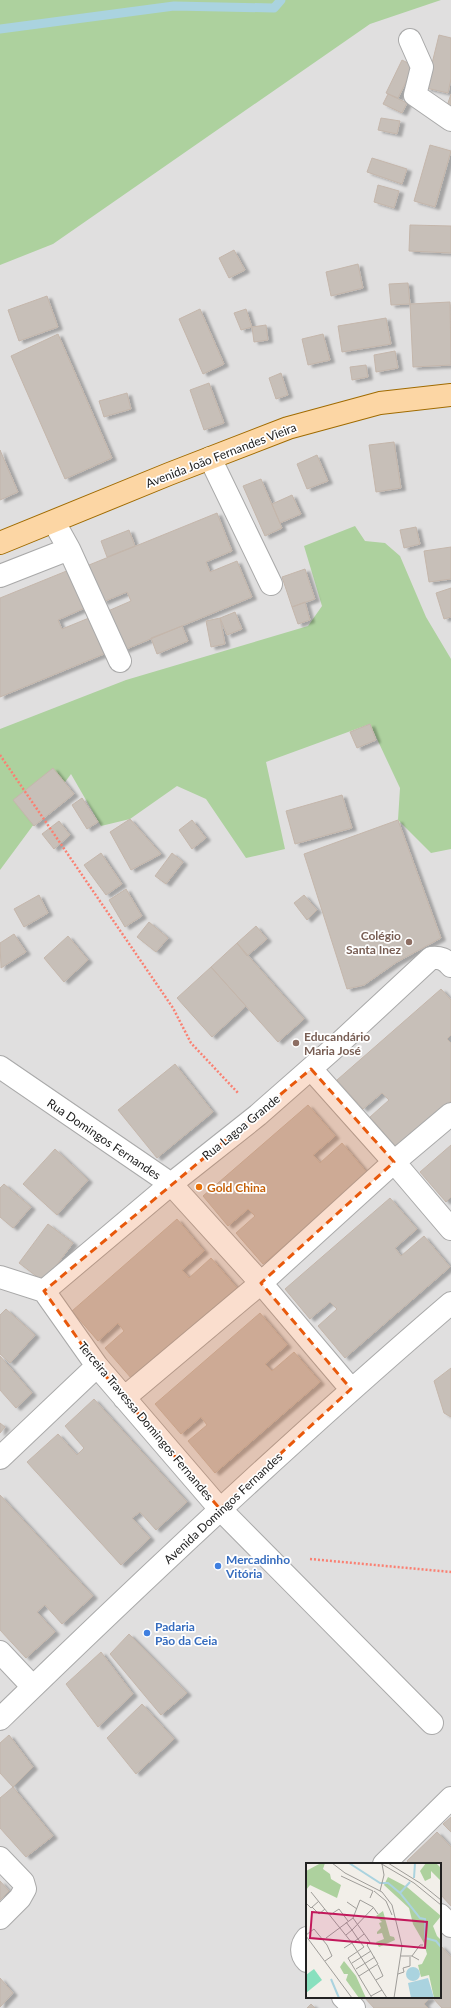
<svg xmlns="http://www.w3.org/2000/svg" width="451" height="2008" font-family="Lato,sans-serif">
<style>
.residential{fill:#e0dfdf;fill-rule:evenodd}
.forest{fill:#add19e}
.lines{fill:none;stroke-linecap:round;stroke-linejoin:round}
.stream{stroke:#aad3df;stroke-width:9}
.building{fill:#c7bfb8;stroke:#c4b6ab;filter:url(#shadow)}
.minor-casing{stroke:#a9a9a9;stroke-width:24}
.major-casing{stroke:#a06b00;stroke-width:24}
.path{stroke:#fa8072;stroke-width:2.5;stroke-dasharray:2 2;stroke-linecap:butt}
.minor{stroke:#fff;stroke-width:22}
.major{stroke:#fcd6a4;stroke-width:22}
.marked{fill:#e8590c;fill-opacity:0.2;stroke:#e8590c;stroke-width:3;stroke-dasharray:8 5;stroke-linejoin:round}
.education-dot{fill:#8d6e63;stroke:#fff;stroke-width:1.5}
.food-dot{fill:#e8710a;stroke:#fff;stroke-width:1.5}
.shop-dot{fill:#3f7fe0;stroke:#fff;stroke-width:1.5}
.labels{text-anchor:middle;dominant-baseline:central;stroke-width:3.5;stroke-linejoin:round;paint-order:stroke}
.street-label{font-size:12px;fill:#222;stroke:#fff}
.education-label{font-size:12px;font-weight:bold;fill:#785e54;stroke:#fff;text-anchor:end}
.food-label{font-size:12px;font-weight:bold;fill:#c56008;stroke:#fff;text-anchor:start}
.shop-label{font-size:12px;font-weight:bold;fill:#366cbe;stroke:#fff;text-anchor:start}
.inset-river{fill:none;stroke:#aad3df;stroke-width:2}
.inset-road{fill:none;stroke:#9f9d99;stroke-width:1}
.view{fill:#c2185b;fill-opacity:0.15;stroke:#c2185b;stroke-width:2}
.inset-edge{fill:none;stroke:#222;stroke-width:2}
</style>
<defs>
<filter id="shadow"><feDropShadow dx="4.5" dy="2.5" stdDeviation="1" flood-color="#0004"/></filter>
</defs>
<rect width="100%" height="100%" fill="#f2efe9"/>
<!-- residential -->
<path class="residential" d="M0 0H451V2008H0ZM307 1864H440V1997H307Z"/>
<!-- forest -->
<path class="forest" d="M0 0H441L370 24 53 244 0 265Z
M355 526 365 541 385 543 400 556 426 617 451 659V849L431 853 398 820 400 788 370 724 266 762 285 849 246 858 206 799 177 786 130 819 101 826 71 774 0 870V729L126 680 308 626 322 606 304 546Z"/>
<g class="lines">
<!-- stream -->
<path class="stream" d="M0 29 174 6 274 8 281 0"/>
</g>
<!-- building -->
<path class="building" d="M439 35 451 38V79L448 93 426 88Z
M402 60 414 66 398 98 386 93Z
M388 94 407 103 402 113 383 104Z
M451 94V108L447 106Z
M381 118 400 121 397 134 378 130Z
M430 145 451 151 435 207 414 201Z
M372 158 407 169 402 184 367 172Z
M378 185 399 191 394 208 374 202Z
M410 225 451 226V253L409 251Z
M234 250 245 270 229 278 219 258Z
M358 264 363 288 331 296 326 272Z
M408 283 410 304 391 305 389 284Z
M47 296 58 327 19 341 8 310Z
M450 302 451 365 413 367 410 304Z
M200 309 224 364 203 374 179 319Z
M246 309 252 327 241 330 234 313Z
M386 318 391 344 342 352 338 326Z
M266 325 268 340 254 342 252 327Z
M58 334 112 458 65 479 11 356Z
M323 334 330 360 308 365 302 339Z
M395 351 398 368 376 372 374 355Z
M366 365 368 377 352 380 350 367Z
M281 373 288 395 276 399 269 378Z
M209 383 224 423 204 430 190 390Z
M127 393 131 409 104 417 99 401Z
M394 442 401 488 376 492 369 445Z
M0 450 18 492 0 500Z
M317 455 328 481 307 489 297 464Z
M261 479 282 528 265 536 243 486Z
M292 495 301 514 280 523 272 504Z
M217 513 232 551 206 562 210 572 237 561 252 597 124 650 108 611 131 601 127 592 103 602 89 565Z
M416 527 420 544 404 548 400 530Z
M129 530 135 546 107 557 101 541Z
M451 547V579L429 582 424 551Z
M305 569 315 599 292 607 282 577Z
M69 570 85 608 58 620 62 629 89 618 104 654 0 697V598Z
M451 588V617L444 619 436 593Z
M305 602 310 620 298 624 292 607Z
M235 612 242 629 227 635 220 618Z
M220 618 225 644 211 647 206 621Z
M182 626 188 641 157 654 151 638Z
M370 724 376 740 357 748 350 732Z
M53 768 74 794 34 826 13 800Z
M342 795 352 828 295 844 286 811Z
M82 798 98 822 87 829 72 805Z
M130 819 161 854 131 870 110 832Z
M192 820 206 838 192 849 179 830Z
M398 820 441 938 397 962 364 985 347 989 304 854Z
M59 821 70 835 54 849 42 834Z
M101 853 122 884 106 895 84 865Z
M172 853 183 862 166 884 155 876Z
M126 889 142 916 125 927 109 900Z
M39 895 48 913 24 927 14 909Z
M304 895 317 910 307 920 294 903Z
M149 922 168 938 156 952 137 937Z
M256 926 267 939 247 956 237 943Z
M14 934 26 952 1 968 0 943Z
M68 936 88 960 64 982 44 958Z
M237 943 304 1019 278 1042 211 967Z
M211 967 246 1006 212 1037 177 998Z
M441 989 451 1000V1035L447 1039 451 1043V1101L397 1148 370 1117 389 1100 382 1093 363 1109 337 1080Z
M175 1064 213 1112 157 1158 118 1110Z
M308 1105 335 1136 313 1155 320 1163 342 1143 368 1174 263 1264 236 1233 255 1216 248 1209 228 1226 203 1196Z
M451 1145V1197L446 1202 420 1172Z
M55 1149 88 1180 57 1215 23 1184Z
M4 1184 31 1207 13 1228 0 1217V1188Z
M390 1198 417 1229 395 1248 401 1256 424 1236 450 1267 345 1358 318 1326 337 1309 330 1302 310 1319 285 1289Z
M177 1219 204 1251 182 1270 189 1278 211 1258 237 1288 132 1379 105 1348 124 1331 118 1323 98 1341 72 1311Z
M48 1224 73 1243 44 1282 19 1263Z
M6 1309 35 1335 10 1363 0 1354V1315Z
M260 1313 287 1345 265 1364 272 1371 294 1352 320 1382 215 1473 188 1441 207 1425 201 1417 181 1434 155 1404Z
M0 1356 32 1393 16 1408 0 1390Z
M451 1368V1417L444 1413 434 1381Z
M94 1399 187 1502 156 1530 140 1512 132 1518 150 1538 121 1565 27 1462 58 1434 77 1455 84 1448 65 1426Z
M0 1423 5 1427 0 1433Z
M0 1495 93 1596 62 1624 45 1605 37 1612 55 1632 26 1658 0 1630Z
M129 1634 187 1693 161 1715 110 1654Z
M101 1652 133 1694 98 1727 66 1684Z
M142 1704 174 1739 136 1774 107 1738Z
M9 1735 33 1767 13 1787 0 1773V1743Z
M13 1787 53 1836 26 1857 0 1828V1798Z
M451 1817V1832L443 1824Z
M437 1832 451 1847V1906L440 1894V1864H410L407 1861Z
M0 1881 9 1891 0 1900Z
M440 1945 451 1957V2008H442L432 1997H440Z
M0 1978 13 1993 0 2007Z
M364 1997H431L424 2004 428 2008H374Z
M311 2004 315 2008H307Z"/>
<g class="lines">
<defs>
<path id="minor" d="M410 40 422 67 415 95 451 120
M210 458 271 584
M54 522 69 549 120 661
M0 576 69 549
M0 1067 171 1184 261 1283 124 1398
M311 1069 394 1162 261 1283 351 1389
M451 1114 394 1162 451 1229
M0 1277 44 1291 97 1366 220 1509 432 1723
M44 1291 171 1184 258 1115 333 1049 431 958C440 957 445 959 451 966
M0 1458 97 1366
M0 1652 33 1687
M0 1719C147 1576 296 1436 451 1303
M0 1858 23 1882 25 1889 20 1898 0 1918
M384 1864 451 1798
M440 1915 451 1926
M307 1938C301 1945 300 1954 307 1961
M343 1997 354 2008"/>
<path id="major" d="M0 543 169 474 288 428 380 403 451 395"/>
</defs>
<!-- minor casing -->
<use href="#minor" class="minor-casing"/>
<!-- major casing -->
<use href="#major" class="major-casing"/>
<!-- path -->
<path class="path" d="M0 755 173 1008 191 1043 239 1094
M310 1559 451 1572"/>
<!-- minor -->
<use href="#minor" class="minor"/>
<!-- major -->
<use href="#major" class="major"/>
</g>
<!-- marked area -->
<path class="marked" d="M311 1069 394 1162 261 1283 351 1389 220 1509 97 1366 44 1291Z"/>
<!-- markers -->
<g class="education-dot">
<circle cx="409" cy="942" r="4"/>
<circle cx="296" cy="1043" r="4"/>
</g>
<circle class="food-dot" cx="199" cy="1187" r="4"/>
<g class="shop-dot">
<circle cx="218" cy="1566" r="4"/>
<circle cx="147" cy="1633" r="4"/>
</g>
<g class="labels">
<!-- street labels -->
<g class="street-label">
<text transform="translate(221 455) rotate(-21)">Avenida João Fernandes Vieira</text>
<text transform="translate(241 1127) rotate(-39)">Rua Lagoa Grande</text>
<text transform="translate(104 1139) rotate(34)">Rua Domingos Fernandes</text>
<text transform="translate(146 1421) rotate(50)">Terceira Travessa Domingos Fernandes</text>
<text transform="translate(223 1508) rotate(-43)">Avenida Domingos Fernandes</text>
</g>
<!-- education labels -->
<g class="education-label">
<text x="401" y="935">Colégio<tspan x="401" dy="14">Santa Inez</tspan></text>
<text x="304" y="1036" text-anchor="start">Educandário<tspan x="304" dy="14">Maria José</tspan></text>
</g>
<!-- food labels -->
<g class="food-label">
<text x="207" y="1187">Gold China</text>
</g>
<!-- shop labels -->
<g class="shop-label">
<text x="226" y="1559">Mercadinho<tspan x="226" dy="14">Vitória</tspan></text>
<text x="155" y="1626">Padaria<tspan x="155" dy="14">Pão da Ceia</tspan></text>
</g>
</g>
<!-- overview -->
<g transform="translate(306 1863)">
<rect width="135" height="135" fill="#f2efe9"/>
<path d="M15 0H19L17 6 24 11 25 16 35 22 31 35 4 22 0 27V8ZM120 0H130L135 5V18L125 8V15L119 18 114 8ZM82 14 101 24 135 53 127 63 131 73 135 77 134 134 128 135 123 112 115 114 112 102 116 101 121 91 118 80 107 61 103 45 78 22ZM77 48 84 73 88 74 89 77 73 84 70 79 78 76 76 70 71 71V69L75 65 73 60 76 59 70 53ZM38 98 50 113 60 135H53L40 117 42 111H38L34 104Z" fill="#add19e"/>
<path d="M8 106 16 117 0 130V112Z" fill="#88e0be"/>
<path d="M100 111a7 7 0 1 1 14 0a7 7 0 1 1-14 0ZM122 115 128 135H105L102 120Z" fill="#aad3df"/>
<path class="inset-river" d="M43 0 74 20H82L94 30 114 55 119 56V75L130 78 135 84M108 15 109 0M94 30 104 19M25 116 33 135"/>
<path class="inset-road" d="M26 0 39 10 76 29 86 42 96 83 88 135M74 0 108 20 135 42M82 0 114 20 135 37M35 13 67 28 64 35M68 28 80 38 86 52M74 28 78 12 76 1M5 29 46 80 81 135M41 39 51 46M0 40 5 45 13 38M6 44 13 51 19 46M24 52 33 46 42 58M47 55 64 79 61 82M40 59 46 67 67 45M0 72 8 66 21 82 26 93 19 98M40 72 46 67 52 76 58 71M0 73 46 135M20 75 47 55 54 37 67 44 72 51M38 85 52 76 58 84 42 95 66 135M95 93H106L113 97M106 93 114 82H117M46 100 65 88M50 106 69 94M92 111 98 109 97 105 104 103V94M53 113 72 101 61 82M70 117 77 113 72 102M65 133 76 127"/>
<path class="view" d="M6 49 121 59 119 85 4 75Z"/>
<rect width="135" height="135" class="inset-edge"/>
</g>
</svg>
